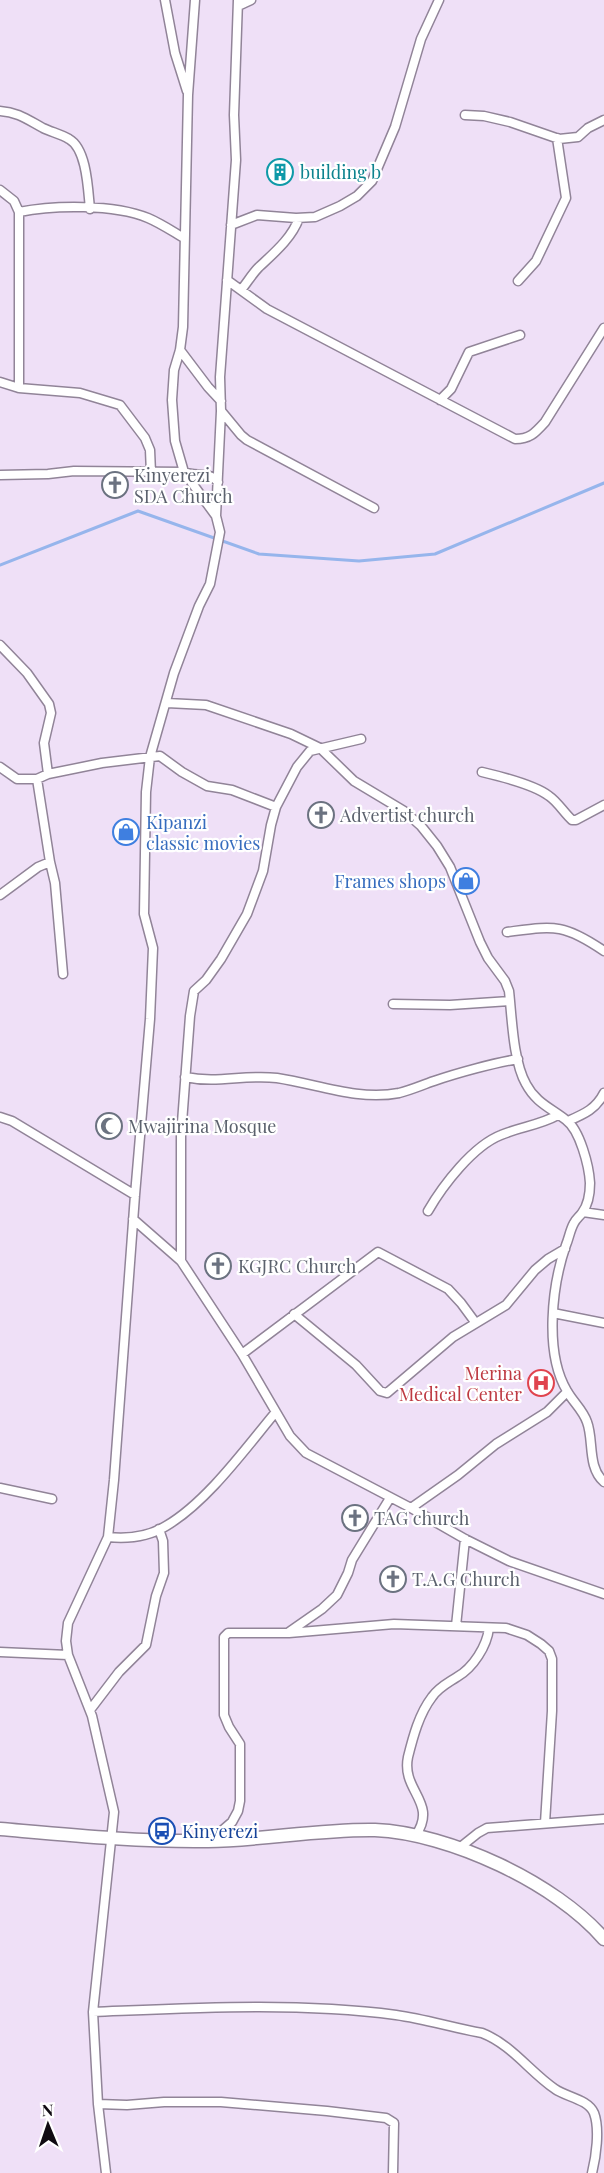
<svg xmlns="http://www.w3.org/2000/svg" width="604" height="2173" font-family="'Playfair Display',serif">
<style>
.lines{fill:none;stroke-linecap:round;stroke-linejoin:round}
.stream{stroke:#96b5ec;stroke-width:3}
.street-casing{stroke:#918498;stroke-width:11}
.secondary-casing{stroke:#918498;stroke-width:15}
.street{stroke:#fff;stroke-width:8}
.secondary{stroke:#fff;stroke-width:12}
.labels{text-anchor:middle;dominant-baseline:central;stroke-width:4.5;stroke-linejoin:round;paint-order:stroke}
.culture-label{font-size:18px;fill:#0d838f;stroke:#fff;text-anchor:start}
.worship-label{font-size:18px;fill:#5b616d;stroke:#fff;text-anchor:start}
.shop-label{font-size:18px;fill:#366cbe;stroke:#fff;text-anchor:start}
.health-label{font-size:18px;fill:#be3a42;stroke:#fff;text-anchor:end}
.transit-label{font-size:18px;fill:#164399;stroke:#fff;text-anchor:start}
</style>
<rect width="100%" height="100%" fill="#efe0f7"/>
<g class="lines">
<!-- stream -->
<path class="stream" d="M0 565 138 511 259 554 359 561 435 554 604 483"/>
<defs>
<path id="street" d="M165 0 175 53 187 91
M238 6 251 0
M0 111C18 112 28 120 43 128 51 132 61 134 69 139 87 149 88 190 90 209
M465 115 484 116 510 122 559 139 578 137 588 128 604 120
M0 190 14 201 19 212V388
M19 212C54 205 114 204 148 218 160 223 172 231 184 238
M231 225 257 215 296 218 315 217 340 206 357 196 372 181 395 127 421 39 439 0
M227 280 267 309 515 439C530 439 535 433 545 422L604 328
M518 281 536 261 566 198 557 138
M241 290C247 283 252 274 259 267 274 253 292 238 299 218
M180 350 208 387 221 401
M0 382 19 388 80 393 120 405 145 438 150 450 151 473
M440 400 451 389 469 352 520 335
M222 412 241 435 247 440 374 508
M0 475 48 474 74 471 184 472C196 477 209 471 218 482
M216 516 221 411 220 377 236 160 234 115 238 0
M0 645 27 673 49 704 51 713 44 743 48 774
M167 703 206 705 291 734 320 748 354 781 404 811 421 826 437 846 450 867 480 942 488 958 505 981 509 991C512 1018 513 1061 526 1084 536 1103 551 1108 566 1120 580 1130 589 1166 590 1183 590 1192 588 1205 582 1213 579 1217 576 1219 574 1223 570 1230 569 1238 566 1245 552 1285 544 1353 567 1391 573 1402 583 1410 587 1422 594 1440 587 1467 604 1482
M0 767 17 779H37L48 774 102 763 160 756 182 772 207 786 232 790 276 807
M482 772C499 776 535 785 549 796 558 802 564 813 572 820H576L604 805
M37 779 50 862 55 883 63 974
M0 895 38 867 50 862
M507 932C554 926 563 923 604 951
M393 1004 450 1005 510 1001
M185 1077C218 1084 245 1074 277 1078 317 1084 358 1101 399 1093 411 1090 422 1085 434 1081 457 1073 494 1063 518 1059
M0 1117 12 1121 135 1195
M568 1121C584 1114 596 1109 604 1093
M428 1211C443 1185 473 1146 501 1135 520 1127 540 1125 558 1115
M583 1212 604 1215
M133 1219 181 1261 242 1354 290 1436 306 1453 411 1508 465 1539 509 1561 604 1594
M181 1261V1136L190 1016 194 991 206 980 221 959 247 914 263 871 271 825 276 807 297 767 310 751 361 739
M553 1313 604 1323
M294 1314 356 1365 380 1391 387 1393 453 1337 506 1305 535 1270 548 1259 565 1249
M242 1354 378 1252 448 1289 461 1303 475 1322
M0 1488 52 1499
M411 1508 458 1475 496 1444 547 1412 567 1392
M108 1537C128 1539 148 1537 166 1526 207 1502 245 1449 275 1413
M456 1626 465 1539
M289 1632 322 1609 337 1595 348 1573 352 1560 390 1498
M0 1652 68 1655
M90 1710 119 1672 146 1645 156 1596 164 1573 163 1541 159 1529
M416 1835C438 1802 401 1791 408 1757 413 1737 419 1714 432 1697 439 1687 448 1683 457 1677 473 1668 487 1646 489 1628
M210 1841 232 1822 238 1811 240 1801V1744L229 1727 224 1715V1637L228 1633H289L394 1624 506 1628 527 1635 541 1644 549 1651 552 1659V1711L545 1823
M458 1849 478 1833 487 1828 604 1819
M93 2012C194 2008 296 2002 396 2015 425 2019 453 2028 482 2033 511 2044 530 2072 555 2089 566 2097 588 2099 594 2113 600 2129 596 2157 592 2173
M98 2104 127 2105 164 2102H221L327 2111 386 2118 394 2123 393 2173
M106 2173 98 2104 93 2012 114 1812 92 1716 68 1655 66 1641 68 1623 108 1537 114 1480 135 1195 150 1019 153 948 144 914 146 792 150 757 174 673 199 606 210 584 220 532 216 516 184 472 175 441 172 400 174 370 180 350 183 327 188 95 195 0"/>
<path id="secondary" d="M0 1829C69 1835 138 1842 208 1841 264 1840 319 1829 375 1830 449 1833 556 1883 604 1939"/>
</defs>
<!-- street casing -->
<use href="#street" class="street-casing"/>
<!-- secondary casing -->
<use href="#secondary" class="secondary-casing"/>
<!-- street -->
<use href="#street" class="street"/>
<!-- secondary -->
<use href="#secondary" class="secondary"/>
</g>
<!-- icons -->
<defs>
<symbol id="building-ring" viewBox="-11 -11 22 22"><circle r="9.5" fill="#fff" stroke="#0f9aa8" stroke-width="1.5"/><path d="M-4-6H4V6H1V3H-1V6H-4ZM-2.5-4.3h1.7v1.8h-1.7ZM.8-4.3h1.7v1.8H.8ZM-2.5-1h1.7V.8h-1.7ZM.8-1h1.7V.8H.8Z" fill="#0f9aa8"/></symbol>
<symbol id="church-ring" viewBox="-11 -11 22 22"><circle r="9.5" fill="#fff" stroke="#6b7280" stroke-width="1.5"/><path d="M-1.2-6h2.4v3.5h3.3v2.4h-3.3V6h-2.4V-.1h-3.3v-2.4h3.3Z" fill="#6b7280"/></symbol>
<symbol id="shop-ring" viewBox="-11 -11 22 22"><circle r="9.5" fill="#fff" stroke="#3f7fe0" stroke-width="1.5"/><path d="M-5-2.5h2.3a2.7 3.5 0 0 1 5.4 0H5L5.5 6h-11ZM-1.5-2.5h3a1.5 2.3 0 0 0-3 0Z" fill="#3f7fe0"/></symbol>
<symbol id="mosque-ring" viewBox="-11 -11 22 22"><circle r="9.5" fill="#fff" stroke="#6b7280" stroke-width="1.5"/><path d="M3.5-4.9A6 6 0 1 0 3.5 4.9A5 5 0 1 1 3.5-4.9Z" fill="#6b7280"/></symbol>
<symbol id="hospital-ring" viewBox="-11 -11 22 22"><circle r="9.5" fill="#fff" stroke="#e0444e" stroke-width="1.5"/><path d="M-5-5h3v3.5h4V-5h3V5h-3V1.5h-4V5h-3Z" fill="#e0444e"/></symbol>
<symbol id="bus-ring" viewBox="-11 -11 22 22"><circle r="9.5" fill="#fff" stroke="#1a4fb4" stroke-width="1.5"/><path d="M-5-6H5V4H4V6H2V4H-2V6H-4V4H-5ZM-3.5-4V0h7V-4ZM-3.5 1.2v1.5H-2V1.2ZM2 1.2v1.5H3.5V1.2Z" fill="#1a4fb4"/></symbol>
</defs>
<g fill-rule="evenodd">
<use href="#building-ring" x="265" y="157" width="30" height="30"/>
<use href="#church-ring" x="100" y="470" width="30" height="30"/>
<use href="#church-ring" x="306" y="800" width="30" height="30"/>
<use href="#shop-ring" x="111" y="817" width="30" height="30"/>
<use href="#shop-ring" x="451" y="866" width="30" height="30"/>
<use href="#mosque-ring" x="94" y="1111" width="30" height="30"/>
<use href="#church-ring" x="203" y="1251" width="30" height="30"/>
<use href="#hospital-ring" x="526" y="1368" width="30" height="30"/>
<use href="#church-ring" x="340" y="1503" width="30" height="30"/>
<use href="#church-ring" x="378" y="1564" width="30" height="30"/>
<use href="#bus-ring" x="147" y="1816" width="30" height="30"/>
</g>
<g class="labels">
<!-- culture labels -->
<g class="culture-label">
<text x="300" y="172">building b</text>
</g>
<!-- worship labels -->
<g class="worship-label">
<text x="134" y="475">Kinyerezi<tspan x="134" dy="21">SDA Church</tspan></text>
<text x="340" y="815">Advertist church</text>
<text x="128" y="1126">Mwajirina Mosque</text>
<text x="238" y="1266">KGJRC Church</text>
<text x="374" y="1518">TAG church</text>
<text x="412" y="1579">T.A.G Church</text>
</g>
<!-- shop labels -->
<g class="shop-label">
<text x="146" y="822">Kipanzi<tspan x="146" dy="21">classic movies</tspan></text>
<text x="446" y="881" text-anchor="end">Frames shops</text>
</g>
<!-- health labels -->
<g class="health-label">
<text x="522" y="1373">Merina<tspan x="522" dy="21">Medical Center</tspan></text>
</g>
<!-- transit labels -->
<g class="transit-label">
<text x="182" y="1831">Kinyerezi</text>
</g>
</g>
<!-- north arrow -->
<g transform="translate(48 2125) rotate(358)" stroke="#ffffff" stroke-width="4.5" paint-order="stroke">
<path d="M0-4.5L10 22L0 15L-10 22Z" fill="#100b12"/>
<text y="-9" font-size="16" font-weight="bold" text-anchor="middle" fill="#100b12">N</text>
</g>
</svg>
